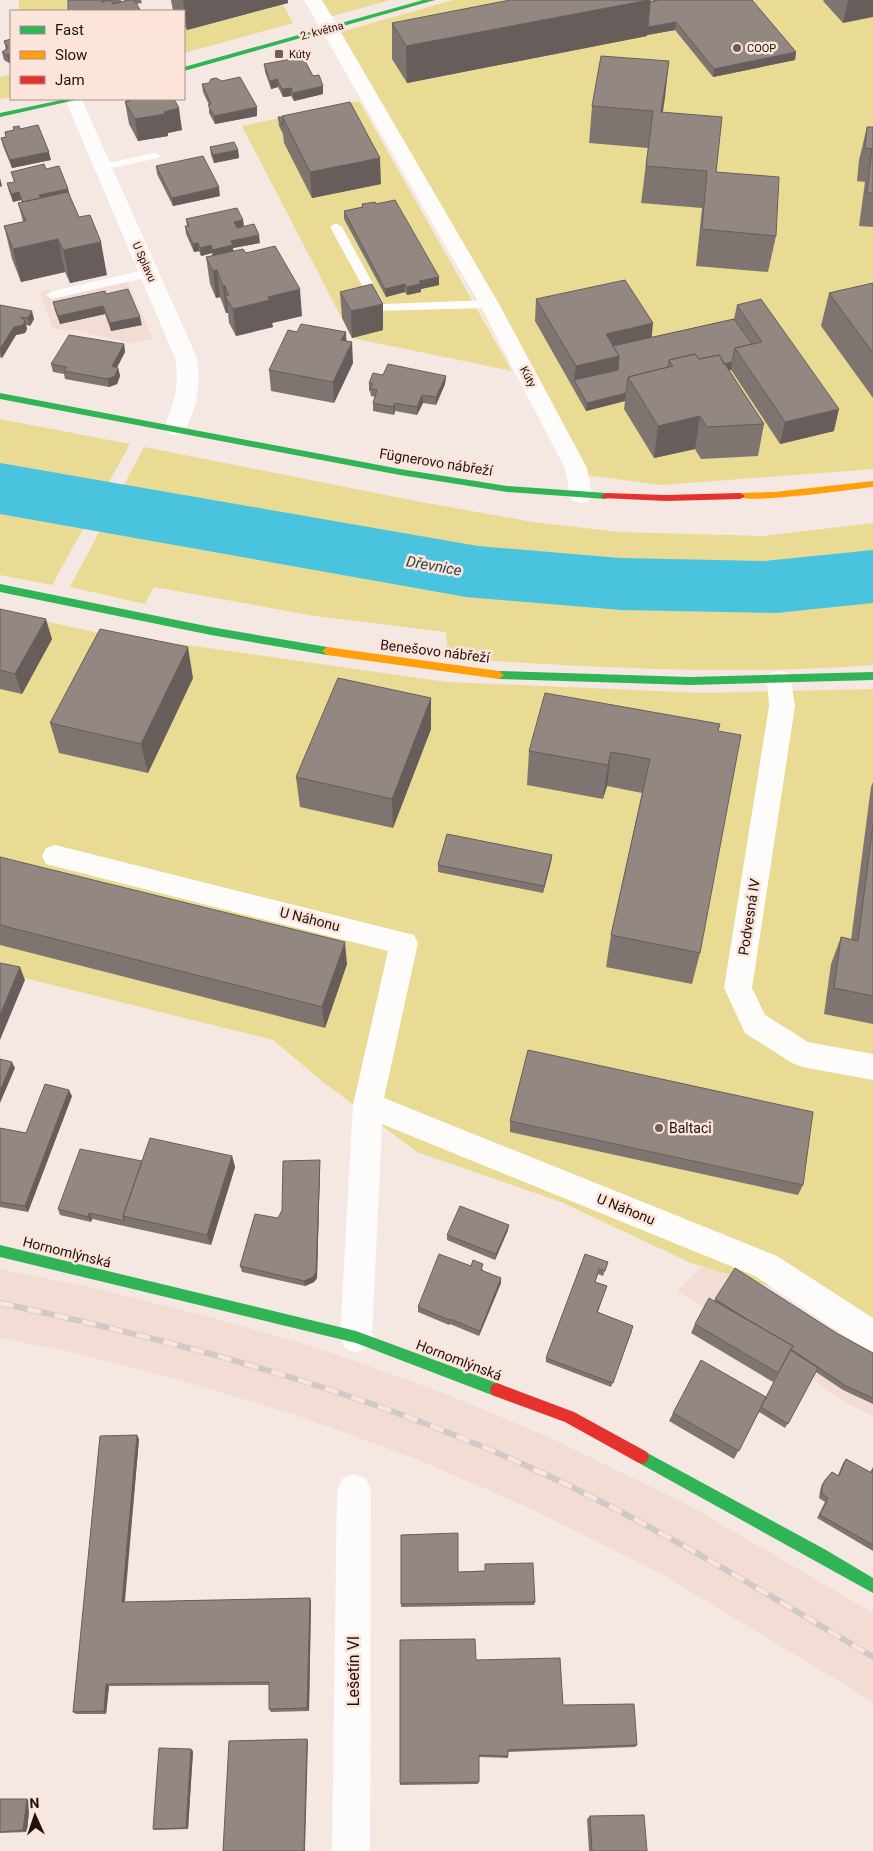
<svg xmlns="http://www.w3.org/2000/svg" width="873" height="1851" font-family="Roboto,sans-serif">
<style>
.built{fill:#f3dcd4}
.green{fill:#e9da94}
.water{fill:#4ac4de}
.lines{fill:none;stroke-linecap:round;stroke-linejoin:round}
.lane{fill:#fefcfb;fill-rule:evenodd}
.street{fill:#fefcfb;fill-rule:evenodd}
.fast{fill:#30b455;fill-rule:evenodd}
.slow{fill:#ff9f0a;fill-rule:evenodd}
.jam{fill:#e5322d;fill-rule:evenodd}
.rail-casing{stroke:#cecac8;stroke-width:6}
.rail{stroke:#fde4da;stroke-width:4.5;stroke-dasharray:14;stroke-linecap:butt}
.wall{fill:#7e7470}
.shaded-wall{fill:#675e5b}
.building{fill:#938782;stroke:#675e5b}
.poi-dot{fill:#6b5d57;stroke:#fde4da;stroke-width:2}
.labels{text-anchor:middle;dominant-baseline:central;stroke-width:5;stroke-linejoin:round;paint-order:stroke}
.far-street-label{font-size:11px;fill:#20120c;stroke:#fde4da}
.far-poi-label{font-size:11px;fill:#20120c;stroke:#fde4da;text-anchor:start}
.street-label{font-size:14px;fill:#20120c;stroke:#fde4da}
.poi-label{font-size:14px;fill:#20120c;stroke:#fde4da;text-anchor:start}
.water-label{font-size:15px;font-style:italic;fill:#28454f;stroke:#fde4da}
.near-street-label{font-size:16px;fill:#20120c;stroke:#fde4da}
</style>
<rect width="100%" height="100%" fill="#f5e8e2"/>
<!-- built -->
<path class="built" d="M125 275 153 339 127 343 76 330 53 329 41 296 42 292Z
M714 1258 825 1325 873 1350V1416L847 1403 706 1308 677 1291 702 1267Z
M0 1269 90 1287 210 1317 321 1349 441 1392 553 1439 690 1506 873 1613V1702L660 1573 525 1506 414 1458 296 1415 187 1382 67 1351 0 1338Z"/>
<!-- green -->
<path class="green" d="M19 0H72V11H19Z
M321 0H391L332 16Z
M453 0H873V469L661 485 571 473 330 35Z
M283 5 293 23 184 53V26L187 30Z
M11 74V97L0 99V77Z
M359 101 512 371 352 338 242 126Z
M0 419 130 444 52 585 0 575Z
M144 447 421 502 533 522 619 532 763 536 873 523V665C732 676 589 667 448 658L446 632 315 616 154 587 145 604 70 587Z
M0 612 95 632 447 682 703 693 873 689V1318L691 1263 561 1202 417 1152 323 1082 273 1040 0 972Z"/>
<!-- water -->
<path class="water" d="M0 463 478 546 621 558 764 561 873 550V603L776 613 621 610 466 597 0 514Z"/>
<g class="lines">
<!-- lane -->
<path class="lane" d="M154 153 158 154 160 156 158 158 103 170 97 167 99 165Z
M336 223 342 227 384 304 489 300 495 304 489 308 376 311 330 227Z
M149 269 155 273 153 276 52 299 46 295 52 291Z"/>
<!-- street -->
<path class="street" d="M304 0H322L499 304 587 468 592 495 589 501 581 503 573 501 570 495 565 468 479 304Z
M65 99 82 100 197 358C201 385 197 410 183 433L175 435 167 433 164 428C174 404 180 384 175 358Z
M779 671 788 673 791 680 795 706 752 988 765 1015 808 1042 873 1054V1080L802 1067 792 1063 745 1033 724 988 769 706 767 680 770 673Z
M55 845 414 935 418 943 384 1098 777 1256 873 1318V1352L862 1347 755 1276 382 1124 372 1337 367 1348 356 1353 345 1348 340 1337 353 1105 388 951 46 864 42 856 46 848Z
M354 1474 366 1479 371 1491 370 1851H332L337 1491 342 1479Z"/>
<!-- fast -->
<path class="fast" d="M423 0H435L184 71V67Z
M66 99H80L0 117V113Z
M0 393 400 469 507 486 606 493 611 496 606 499 507 492 400 475 0 399Z
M0 584 211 627 327 647 332 651 327 655 211 635 0 592Z
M499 671 690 677 873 672V680L690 685 499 679 494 675Z
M0 1245 356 1331 497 1383 502 1385 504 1390 502 1395 497 1397 356 1343 0 1257Z
M642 1450 826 1550 873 1578V1593L637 1462 635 1457 637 1452Z"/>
<!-- slow -->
<path class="slow" d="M873 481V487C854 489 744 505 735 496L740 493 774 492Z
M327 647 499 671 504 675 499 679 327 655 322 651Z"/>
<!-- jam -->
<path class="jam" d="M606 493 666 495 740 493 745 496 740 499 666 501 603 498 601 496Z
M497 1383 574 1412 647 1452 649 1457 647 1462 642 1464 637 1462 565 1422 492 1395 490 1390 492 1385Z"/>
<defs>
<path id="rail" d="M0 1303C185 1343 368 1392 540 1472 655 1525 764 1592 873 1657"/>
</defs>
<!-- rail casing -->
<use href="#rail" class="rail-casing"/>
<!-- rail -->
<use href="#rail" class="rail"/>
</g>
<!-- wall -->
<path class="wall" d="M68 0H121V2L128 0H141L142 3 136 4 141 11Z
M171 0H288V3L187 30 184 26V11H173Z
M651 0 650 2 653 1 652 0H752L796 52 795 60 713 77 675 30 647 35V36L407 83 392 59V23Z
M824 0H873L843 23 823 1Z
M11 39V63H9L4 60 2 52 6 50 4 41Z
M669 61 662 112 716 172 776 236 768 272 696 266 702 208 641 203 648 148 589 143 592 106Z
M264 64 323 94 294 101 291 96 283 97 278 87 271 89 265 72Z
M202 84 257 107V116L215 124 209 113V105L203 92Z
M126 99H174L182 130 168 133V136L138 141 129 124 125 102H126Z
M278 117H282L381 184 312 198 284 143 283 134 279 126Z
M867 127H873V227L859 226 865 182 857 181 859 160Z
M20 129 51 160 12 168 3 146 1 138 6 137 5 132Z
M210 147 238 150 239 158 214 163 211 155Z
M156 166 220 196 173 206 157 174Z
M46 169 68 189 70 196 79 217 107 275 70 283 65 272 21 282 12 259 4 226 23 222 18 203 22 202 21 200 13 202 9 191 7 183 14 182 11 172Z
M362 204 439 285 421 289V292L407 295 405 292 386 297 344 219V211L362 207Z
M186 219 243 220 244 227 260 243 233 248V251L246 253 302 316 272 323 273 327 236 336 229 323 228 313H226L220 297 216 298 210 284 206 257 213 256 212 253 201 256 199 251 194 252 186 234 185 226H187Z
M873 283V398L821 326 829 293Z
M340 292 383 330 352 338 342 318Z
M106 294 142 325 111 331 105 314 60 324 55 311 53 302Z
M536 299 652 337 734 319 737 305 834 431 780 444 731 370H729L764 424 758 456 701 459 695 449 654 458 624 409 625 401 586 411 535 321Z
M0 305 34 319 30 326 26 325 27 329 25 333 16 335 2 358 0 357Z
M346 341 353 363 334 403 271 391 269 370Z
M124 344 125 352 117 368H118L120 376 117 384 109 387 65 379 64 374 53 372 51 364Z
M383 375 446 376 445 384 436 405 423 403 417 415 395 411 394 415 373 411V403L375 397 371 396 370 391H369V383Z
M0 609 52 639 22 694 0 689Z
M193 678 148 773 59 753 50 723Z
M431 698V729L393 828 300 807 296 777Z
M718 731 700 953 692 984 606 967 611 935 642 793 607 786 603 799 527 785 529 751Z
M873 782V1024L824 1014 831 964 841 937 851 940 871 787Z
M552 855 551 862 543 893 438 872V865Z
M0 857 347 964 325 1028 0 945Z
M72 1096 28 1212 0 1207V1128L26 1133Z
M510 1121 803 1185 798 1195 510 1132Z
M232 1156 235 1167 211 1245 92 1219 91 1222 60 1215 58 1209 142 1161Z
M320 1160V1166L317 1278 314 1282 305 1286 242 1272 240 1266 278 1218Z
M508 1230 495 1260 447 1240V1235Z
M585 1254 608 1262 603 1276 598 1274 595 1282 607 1286 598 1312 632 1331 611 1387 546 1362V1358Z
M471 1266 483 1269 482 1271 501 1283 479 1336 450 1324 449 1325 418 1312V1307Z
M715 1299 838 1334 873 1353V1404L843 1390 816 1372 785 1428 759 1412 734 1459 669 1421 673 1413 766 1397 788 1356 773 1382 691 1333 695 1324 714 1301Z
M139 1439 125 1602 310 1598 311 1602 309 1711 271 1712 269 1709V1685L109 1686 106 1714H76L73 1712Z
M846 1459 870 1472 873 1467V1551L817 1518 825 1502 819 1498 820 1491 822 1484 825 1480 838 1475 843 1463Z
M485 1564 535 1602 534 1605 401 1607V1604L458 1572 485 1571Z
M476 1660 563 1705 637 1745 635 1747 508 1752V1758L479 1757 478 1784 400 1785V1783Z
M193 1751 188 1829 155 1830 153 1829Z
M0 1799 30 1800 27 1832 0 1833Z
M590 1816 647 1851H589L587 1819Z"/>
<!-- shaded-wall -->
<path class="shaded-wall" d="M183 0H288V3L187 30Z
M651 0 648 27 676 22 675 30 647 35V36L407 83 406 46Z
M848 0H873V17L843 23Z
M796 52 795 60 713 77 714 69Z
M11 54V63H9L7 55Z
M669 61 665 98 657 149 661 112Z
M277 79 278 87 271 89 270 81Z
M323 86V94L294 101 293 93Z
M291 88V96L283 97 282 89Z
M257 107V116L215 124 214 116Z
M179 108 182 130 168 133V136L138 141 135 119 164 112Z
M238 150 239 158 214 163 213 155Z
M49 152 51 160 12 168 10 160Z
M380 158 381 184 312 198 310 172Z
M0 178 2 186 0 187Z
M219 187 220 196 173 206 172 198Z
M68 189 70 197 42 203 39 195Z
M19 192 21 200 13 202 11 194Z
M243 220 244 228 234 230V222Z
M259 235 260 243 233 248 234 253 213 258 212 250 231 241Z
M58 239 65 272 21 282 13 249Z
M101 242 107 275 70 283 63 250Z
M198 243 199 251 194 252 193 244Z
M211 245 212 253 201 256 200 248Z
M217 270 220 297 216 298 213 271Z
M439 277V285L421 289V292L407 295V287L419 281Z
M405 284V292L386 297 385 289Z
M223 286H225L228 313H226Z
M300 289 302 316 272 323 273 327 236 336 233 309 268 297Z
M383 304V330L352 338 351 311Z
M103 306 105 314 60 324 58 316Z
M32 311 34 319 30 326 28 318Z
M140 317 142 325 111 331 110 323Z
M25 321 27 329 25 333 16 335 2 358 0 349 14 327Z
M653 323 651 345 608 355 606 334Z
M346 332 347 353 352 342 353 363 334 403 333 382 341 340Z
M124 344 125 352 113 374 112 366Z
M619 356 617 378 574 380 576 366Z
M732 362 731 370 671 384 672 376Z
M118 368 120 376 117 384 109 387 108 379Z
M446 376 445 384 436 405V397Z
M626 393 625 401 586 411 587 403Z
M422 395 423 403 417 415V407Z
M395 403V411L394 415 393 407Z
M839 409 834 431 780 444 785 422Z
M700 416 695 449 654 458 658 426Z
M46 619 52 639 22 694 15 674Z
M188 647 193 678 148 773 141 744Z
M431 698V729L393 828 392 799Z
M611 752 607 786 603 799 608 765Z
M552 855 551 862 543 893 544 886Z
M345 942 347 964 325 1028 322 1007Z
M20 967 25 980 0 1040V1015Z
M12 1062 15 1068 0 1103V1091Z
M69 1090 72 1096 28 1212 25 1206Z
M232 1156 235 1167 211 1245 207 1235Z
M320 1160V1166L317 1278 314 1282 305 1286 304 1281Z
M89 1213 92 1219 91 1222 88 1217Z
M509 1225 508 1230 495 1260 496 1254Z
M501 1278V1283L479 1336 480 1331Z
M137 1435 139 1439 124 1605 122 1602Z
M310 1598 311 1602 309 1711 307 1708Z
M106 1684 109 1686 106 1714 104 1711Z
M307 1739 308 1741 305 1851H304Z
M191 1749 193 1751 188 1829 186 1828Z
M27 1799 30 1800 27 1832 23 1830Z"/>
<!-- building -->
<path class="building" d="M68 0H102V2L111 0 113 4 128 0H134L141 11H68Z
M510 0H649L406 46 392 23Z
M659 0H752L796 52 714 69 676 22 648 27 650 2Z
M11 39V54L7 55 2 52 8 48 4 41Z
M601 56 669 61 661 112 722 117 716 172 779 177 776 236 702 229 707 171 646 166 653 111 592 106Z
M303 57 313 76 319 75 323 86 293 93 291 88 282 89 277 79 270 81 264 64Z
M240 77 257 107 214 116 208 105 211 104 202 84 209 83 211 79 216 78 222 81Z
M129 99H174L179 108 164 112 165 114 135 119 125 102 130 101Z
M350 102 380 158 310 172 282 116Z
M278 117H282L283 126Z
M38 125 49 152 10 160 1 138 6 137 5 132 14 130 13 127 19 126 20 129Z
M867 127H873V193H867L872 149 865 148Z
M234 142 238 150 213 155 210 147Z
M203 156 219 187 172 198 156 166Z
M44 164 46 169 59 166 68 189 39 195 41 198 23 202 19 192 11 194 7 183 15 182 11 172Z
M68 192 79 217 90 215 101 242 63 250 58 239 13 249 4 226 26 221 18 203Z
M395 200 439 277 419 281 421 284 407 287 405 284 385 289 344 211 363 207 362 204 375 202 376 204Z
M237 208 243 220 234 222 237 228 254 224 259 235 231 241 233 245 212 250 211 245 200 248 198 243 193 244 185 226H189L186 219Z
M275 246 300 289 268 297 270 300 233 309 225 296 229 295 225 286H223L217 270 213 271 206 257 243 249 246 253Z
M625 280 653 323 606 334 619 356 576 366 536 299Z
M873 283V353L829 293Z
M372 284 383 304 351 311 340 292Z
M128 289 140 317 110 323 103 306 58 316 53 302 105 291 106 294Z
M761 299 839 409 785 422 735 348 762 342 737 305Z
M0 305 32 311 28 318 20 317 25 321 23 325 14 327 0 349Z
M734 319 752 344 735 348 732 362 724 364 719 355 699 359 695 354 669 360 668 367 628 377 626 393 587 403 574 380 618 370 619 356 613 346Z
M301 324 346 332 341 340 352 342 333 382 269 370 288 330 297 332Z
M69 335 124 344 112 366 118 368 115 376 108 379 64 371 67 367 51 364Z
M695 354 699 359 719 355 764 424 707 427 700 416 658 426 628 377 673 366 669 360Z
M388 364 446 376 436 397 422 395 417 407 395 403 393 407 373 403 377 390 370 388 373 384 369 383 373 373 383 375Z
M0 609 46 619 15 674 0 670Z
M100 629 188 647 141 744 50 723Z
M338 678 431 698 392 799 296 777Z
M545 693 720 724 718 731 741 735 700 953 611 935 650 759 611 752 608 765 529 751Z
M873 825V996L834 988 841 937 858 941Z
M447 834 552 855 544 886 438 865Z
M0 857 345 942 322 1007 0 925Z
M0 963 20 967 0 1015Z
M528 1050 813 1112 803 1185 510 1121Z
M0 1059 12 1062 0 1091Z
M45 1084 69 1090 25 1206 0 1202V1128L26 1133Z
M150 1138 232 1156 207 1235 123 1216Z
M80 1149 142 1161 123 1216 125 1221 89 1213 88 1217 58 1209Z
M320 1160 316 1273 313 1277 304 1281 240 1266 255 1214 278 1218 282 1210 283 1161Z
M460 1206 509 1225 496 1254 447 1235Z
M439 1254 471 1266 473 1260 483 1264 481 1270 501 1278 480 1331 450 1319 449 1320 418 1307Z
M585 1254 608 1262 605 1271 599 1269 595 1282 607 1286 597 1312 633 1326 613 1383 546 1358Z
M735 1268 838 1334 873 1353V1398L846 1386 791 1349 793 1346 745 1318 715 1299Z
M709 1298 793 1346 778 1373 695 1324Z
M790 1350 818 1368 788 1424 761 1407Z
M701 1360 766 1397 739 1451 673 1413Z
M137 1435 122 1602 310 1598 307 1708 269 1709V1682L106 1684 104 1711 73 1712 100 1436Z
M846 1459 872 1473 873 1470V1545L820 1515 828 1498 822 1494V1487L825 1480 832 1472 839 1476Z
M458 1533V1572L485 1571V1564L533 1563 535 1602 401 1604V1535Z
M475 1639 476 1660 560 1658 563 1705 634 1704 637 1745 508 1750V1756L479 1755V1782L400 1783V1640Z
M307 1739 304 1851H223L229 1741Z
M159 1748 191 1749 186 1828 153 1829Z
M0 1799H27L23 1830 0 1832Z
M644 1815 647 1851H592L590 1816Z"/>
<!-- markers -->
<g class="poi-dot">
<circle cx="737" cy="48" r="5"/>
<rect x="274" y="49" width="10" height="10" rx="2.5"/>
<circle cx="659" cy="1128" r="5"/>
</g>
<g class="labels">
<!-- far-street labels -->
<g class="far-street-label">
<text transform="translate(322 31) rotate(-15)">2. května</text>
<text transform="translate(144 262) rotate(66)">U Splavu</text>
<text transform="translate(528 377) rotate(62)">Kúty</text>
</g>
<!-- far-poi labels -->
<g class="far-poi-label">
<text x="747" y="48">COOP</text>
<text x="289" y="54">Kúty</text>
</g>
<!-- street labels -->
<g class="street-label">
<text transform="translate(436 462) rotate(9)">Fügnerovo nábřeží</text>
<text transform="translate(435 651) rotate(7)">Benešovo nábřeží</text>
<text transform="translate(749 917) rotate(-81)">Podvesná IV</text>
<text transform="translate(310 919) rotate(14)">U Náhonu</text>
<text transform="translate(626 1209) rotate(22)">U Náhonu</text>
<text transform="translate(67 1252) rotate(14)">Hornomlýnská</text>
<text transform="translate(459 1360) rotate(21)">Hornomlýnská</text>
</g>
<!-- poi labels -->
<g class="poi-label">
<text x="669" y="1128">Baltaci</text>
</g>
<!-- water labels -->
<g class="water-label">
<text transform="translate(434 566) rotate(10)">Dřevnice</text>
</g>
<!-- near-street labels -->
<g class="near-street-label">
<text transform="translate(353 1671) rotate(-90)">Lešetín VI</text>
</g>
</g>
<!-- legend -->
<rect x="10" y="10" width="175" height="90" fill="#fde4da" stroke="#a59088"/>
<rect x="20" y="26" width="25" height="8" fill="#30b455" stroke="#a59088"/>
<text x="55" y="35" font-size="15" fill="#20120c">Fast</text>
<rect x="20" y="51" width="25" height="8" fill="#ff9f0a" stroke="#a59088"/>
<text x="55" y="60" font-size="15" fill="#20120c">Slow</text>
<rect x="20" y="76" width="25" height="8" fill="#e5322d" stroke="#a59088"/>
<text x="55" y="85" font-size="15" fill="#20120c">Jam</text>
<!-- north arrow -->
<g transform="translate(35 1816) rotate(357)" stroke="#fde4da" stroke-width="4" paint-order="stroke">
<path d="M0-4L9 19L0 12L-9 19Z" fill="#20120c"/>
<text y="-8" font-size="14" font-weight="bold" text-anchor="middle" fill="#20120c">N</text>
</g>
</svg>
